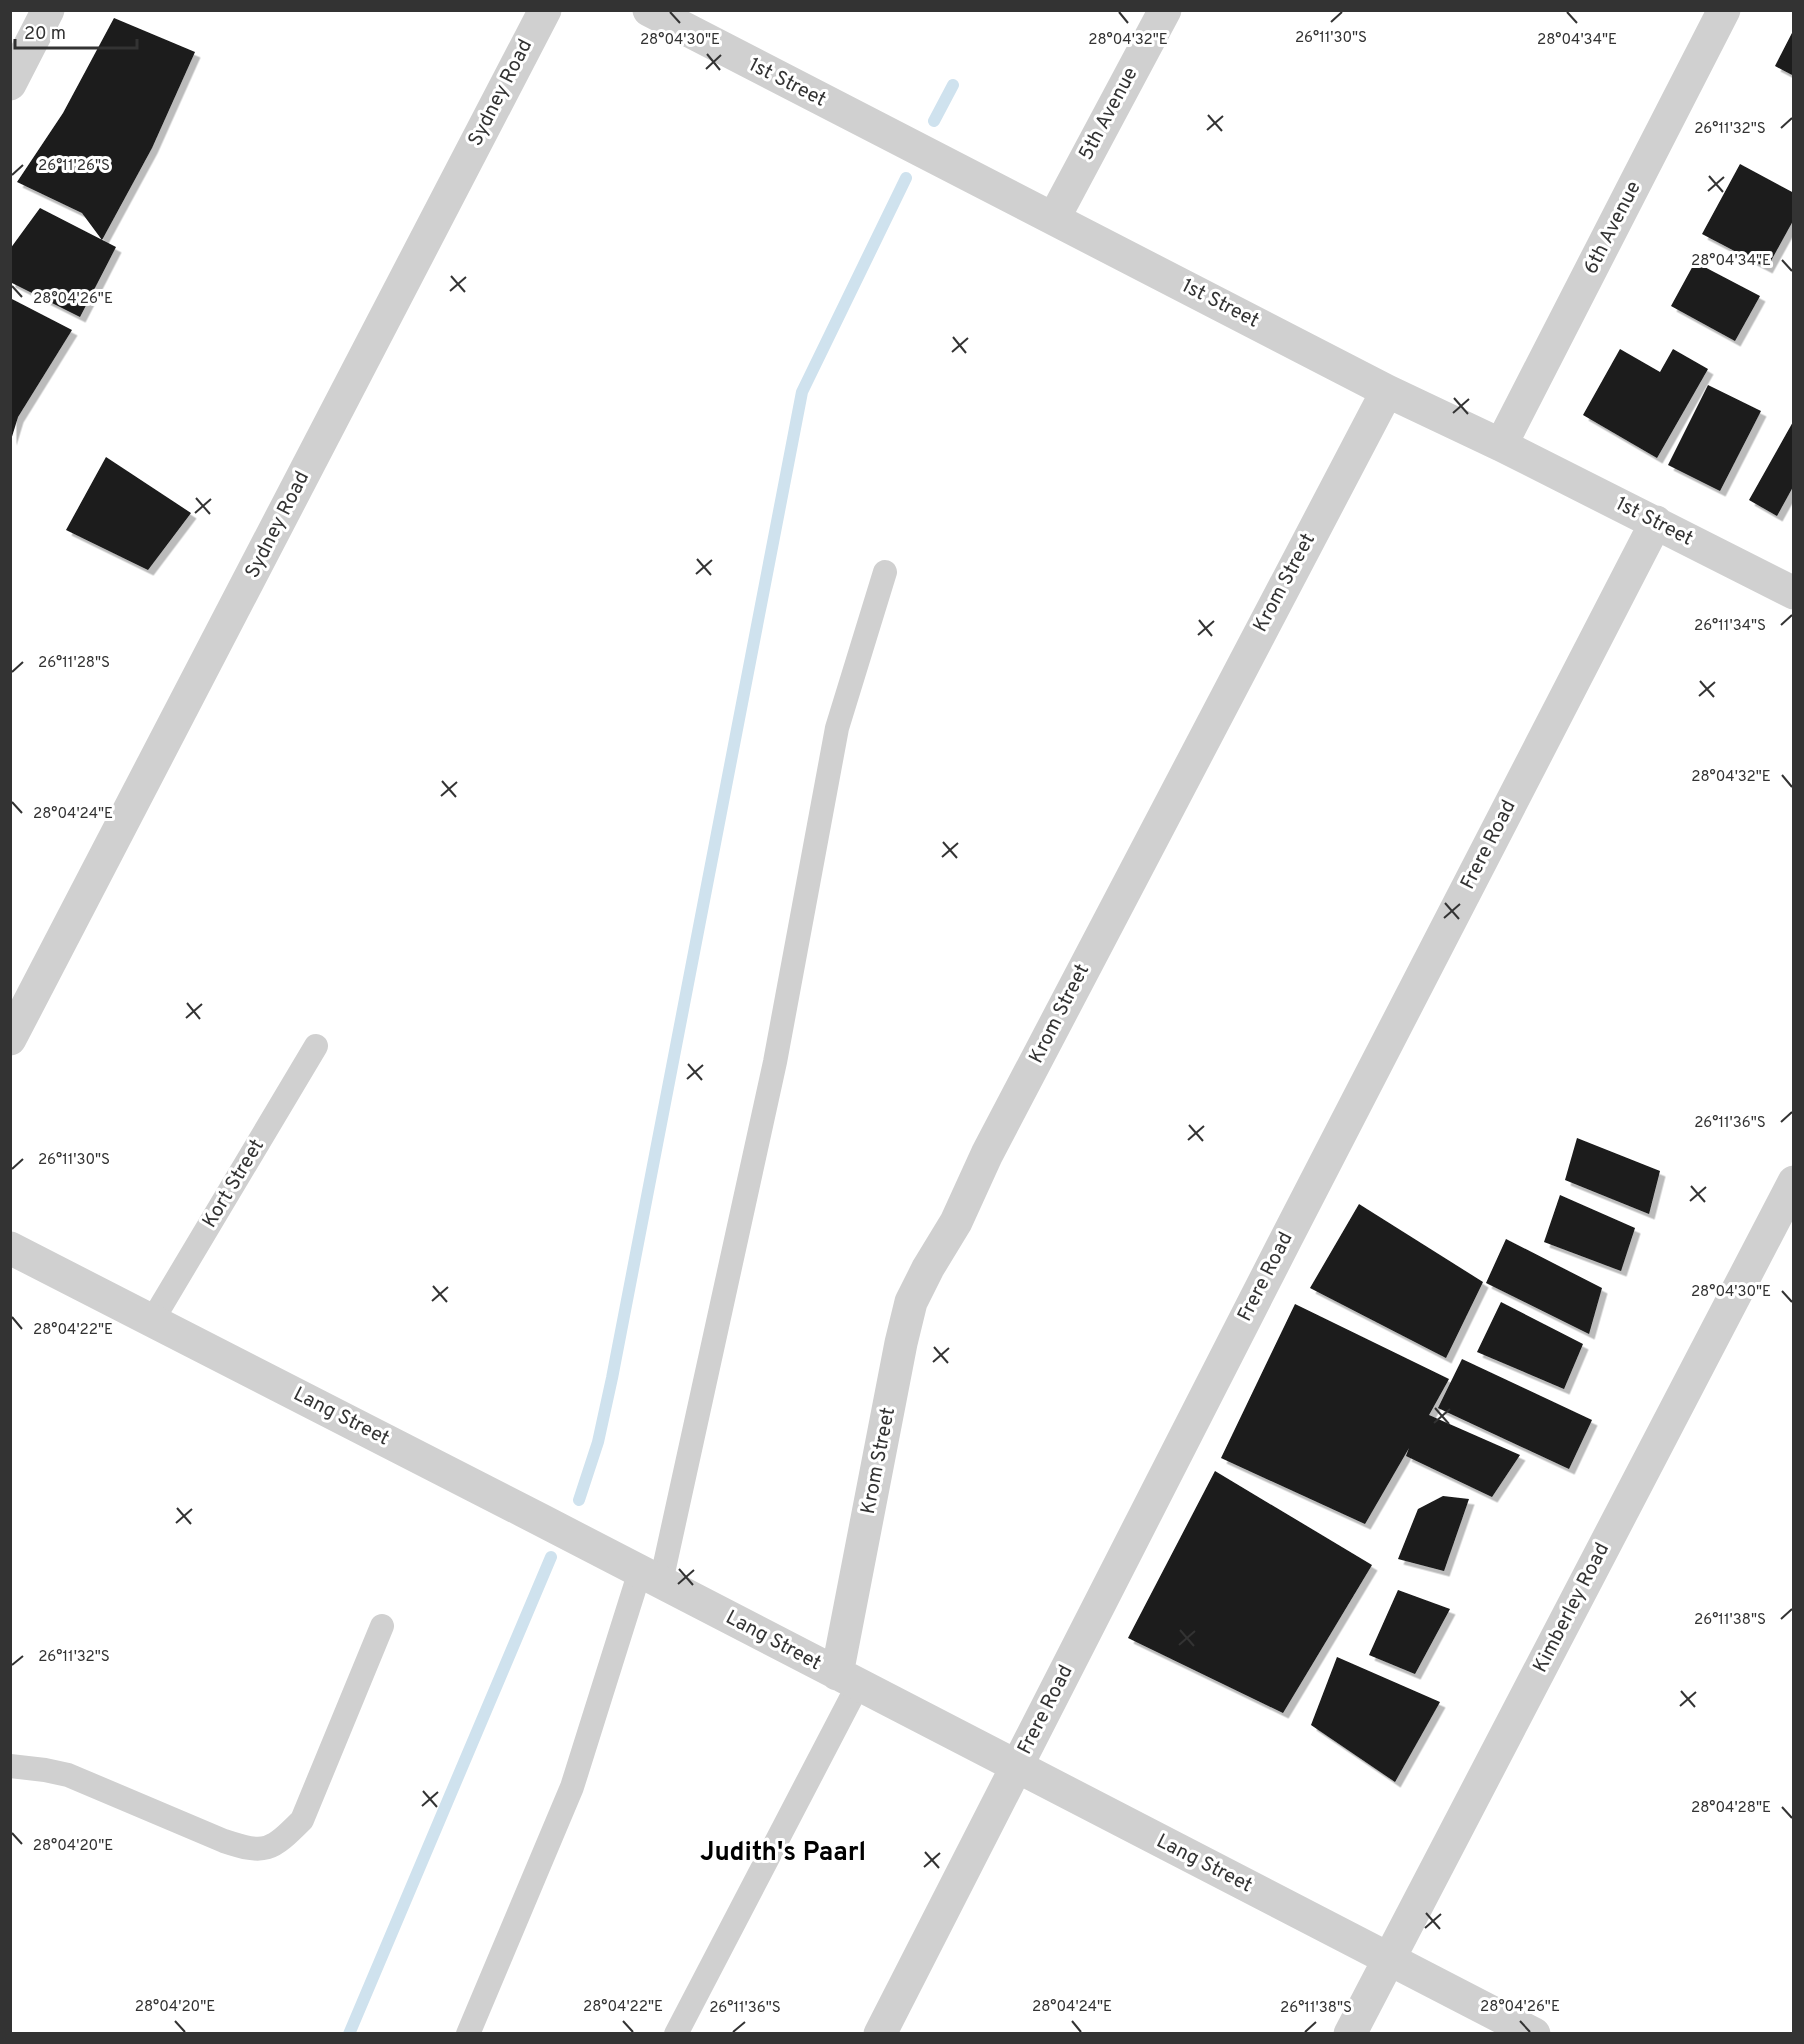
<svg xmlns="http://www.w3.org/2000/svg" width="1804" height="2044" font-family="Overpass,sans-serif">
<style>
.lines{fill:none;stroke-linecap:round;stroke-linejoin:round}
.stream{stroke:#cfe2ee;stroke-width:12}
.building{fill:#1a1a1a;filter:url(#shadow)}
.lane{stroke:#d0d0d0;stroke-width:24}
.street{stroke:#d0d0d0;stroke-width:33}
.ticks{fill:none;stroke:#333;stroke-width:2}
.labels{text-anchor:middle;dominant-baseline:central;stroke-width:6;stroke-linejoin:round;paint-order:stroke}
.street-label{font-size:20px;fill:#333;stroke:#fff}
.district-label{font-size:26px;font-weight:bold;fill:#000;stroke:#fff}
.ticks-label{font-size:15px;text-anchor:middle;fill:#333;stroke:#fff;stroke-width:6;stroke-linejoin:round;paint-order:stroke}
</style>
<defs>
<filter id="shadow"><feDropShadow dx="5.5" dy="5.5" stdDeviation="0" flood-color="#0004"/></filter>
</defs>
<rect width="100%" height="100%" fill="#fff"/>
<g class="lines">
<!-- stream -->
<path class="stream" d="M934 121 953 85
M579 1500 598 1442 612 1378 802 392 906 178
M349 2034 551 1557"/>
</g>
<!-- building -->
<path class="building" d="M114 18 195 52 152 148 102 240 82 213 17 182 63 113Z
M1794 29V76L1775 66Z
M1740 164 1794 193V219L1767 268 1702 234Z
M40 208 116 247 80 317 10 282V249Z
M1695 262 1760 296 1735 341 1671 306Z
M10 298 72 330 18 417 11 440Z
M1620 349 1660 372 1673 349 1708 369 1657 458 1583 415Z
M1708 385 1761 411 1720 491 1668 465Z
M1794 420V485L1777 516 1749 500Z
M106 457 191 513 148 570 66 530Z
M1577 1138 1660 1171 1649 1214 1565 1180Z
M1560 1195 1635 1228 1621 1271 1544 1242Z
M1359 1204 1483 1282 1446 1358 1310 1288Z
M1506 1239 1602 1288 1589 1334 1486 1283Z
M1501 1302 1583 1344 1564 1389 1477 1352Z
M1295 1304 1449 1379 1429 1415 1520 1455 1492 1497 1406 1456 1409 1448 1365 1524 1221 1458Z
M1462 1359 1592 1420 1569 1469 1438 1408Z
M1215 1471 1372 1565 1283 1713 1128 1638Z
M1443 1496 1469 1499 1444 1571 1398 1559 1418 1509Z
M1398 1590 1450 1609 1415 1674 1369 1655Z
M1337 1657 1440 1702 1395 1782 1311 1725Z"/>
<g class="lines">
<!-- lane -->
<path class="lane" d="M152 1321 316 1046
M661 1582 775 1062 837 728 885 572
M10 1766 45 1770 68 1775 224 1841C266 1855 271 1851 302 1820L382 1626
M468 2034 572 1787 640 1571
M676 2034 858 1685"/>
<!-- street -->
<path class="street" d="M649 10 1387 391 1501 445 1794 593
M10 84 48 10
M1054 218 1165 10
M1501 445 1724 10
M10 1039 545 10
M10 1248 543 1521 1534 2034
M837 1674 901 1343 911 1302 928 1268 956 1222 987 1154 1387 391
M880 2034 1286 1239 1656 522
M1350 2034 1794 1182"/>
</g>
<!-- ticks -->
<path class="ticks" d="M670 12 680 23M1119 12 1128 23M1567 12 1577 23M1331 22 1342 12M707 54 720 70M706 69 721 55M1208 115 1222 131M1781 128 1792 118M1207 130 1223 116M12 175 23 165M1709 176 1723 192M1708 191 1724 177M1782 260 1792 271M451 276 465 292M12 286 22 297M450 291 466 277M953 337 966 353M952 352 968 338M1454 398 1468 414M1453 413 1469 399M196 498 210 514M195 513 211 499M697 559 711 575M696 574 712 560M1199 620 1212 636M1781 625 1792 615M1198 635 1214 621M12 672 23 662M1700 681 1714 697M1699 696 1715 682M1782 775 1792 787M442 781 456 797M441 796 457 782M12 802 22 813M943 842 957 858M942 857 958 843M1445 903 1459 919M1444 918 1460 904M187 1003 200 1019M186 1018 202 1004M688 1064 702 1080M687 1079 703 1065M1781 1122 1792 1112M1189 1125 1203 1141M1188 1140 1204 1126M12 1169 23 1159M1691 1186 1705 1202M1690 1201 1706 1187M433 1286 447 1302M1782 1291 1792 1302M432 1301 448 1287M12 1317 22 1329M934 1347 948 1363M933 1362 949 1348M1435 1408 1449 1424M1434 1423 1450 1409M177 1508 191 1524M176 1523 192 1509M679 1569 693 1585M678 1584 694 1570M1781 1619 1792 1609M1180 1630 1194 1646M1179 1645 1195 1631M12 1665 23 1656M1681 1691 1695 1707M1680 1706 1696 1692M423 1791 437 1807M422 1806 438 1792M1782 1807 1792 1818M12 1833 22 1844M925 1852 939 1868M924 1867 940 1853M1426 1913 1440 1929M1425 1928 1441 1914M175 2021 185 2032M623 2021 633 2032M1072 2021 1081 2032M1520 2021 1530 2032M733 2032 745 2022M1305 2032 1316 2022"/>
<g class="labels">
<!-- street labels -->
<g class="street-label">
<text transform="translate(787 83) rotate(27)">1st Street</text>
<text transform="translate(501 93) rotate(-63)">Sydney Road</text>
<text transform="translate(1109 114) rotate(-62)">5th Avenue</text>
<text transform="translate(1613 228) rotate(-63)">6th Avenue</text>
<text transform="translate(1220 304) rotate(27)">1st Street</text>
<text transform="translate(1654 522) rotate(27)">1st Street</text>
<text transform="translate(278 525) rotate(-63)">Sydney Road</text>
<text transform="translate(1285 583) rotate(-62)">Krom Street</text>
<text transform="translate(1489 845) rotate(-63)">Frere Road</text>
<text transform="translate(1060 1014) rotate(-63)">Krom Street</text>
<text transform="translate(234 1184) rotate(-59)">Kort Street</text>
<text transform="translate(1266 1277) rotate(-63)">Frere Road</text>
<text transform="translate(341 1417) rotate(27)">Lang Street</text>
<text transform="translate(879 1461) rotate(-79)">Krom Street</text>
<text transform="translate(1572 1608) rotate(-63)">Kimberley Road</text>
<text transform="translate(773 1641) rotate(28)">Lang Street</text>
<text transform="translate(1046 1710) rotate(-63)">Frere Road</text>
<text transform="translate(1204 1864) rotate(27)">Lang Street</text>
</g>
<!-- district labels -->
<g class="district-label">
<text x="783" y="1853">Judith's Paarl</text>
</g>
</g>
<g class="ticks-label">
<text x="1331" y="42">26°11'30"S</text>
<text x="1577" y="44">28°04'34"E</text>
<text x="680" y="44">28°04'30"E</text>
<text x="1128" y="44">28°04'32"E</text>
<text x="1730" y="133">26°11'32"S</text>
<text x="74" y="170">26°11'26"S</text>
<text x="1731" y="265">28°04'34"E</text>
<text x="73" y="303">28°04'26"E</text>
<text x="1730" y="630">26°11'34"S</text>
<text x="74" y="667">26°11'28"S</text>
<text x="1731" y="781">28°04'32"E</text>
<text x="73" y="818">28°04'24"E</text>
<text x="1730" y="1127">26°11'36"S</text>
<text x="74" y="1164">26°11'30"S</text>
<text x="1731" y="1296">28°04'30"E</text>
<text x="73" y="1334">28°04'22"E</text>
<text x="1730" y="1624">26°11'38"S</text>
<text x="74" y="1661">26°11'32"S</text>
<text x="1731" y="1812">28°04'28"E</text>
<text x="73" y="1850">28°04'20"E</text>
<text x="175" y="2011">28°04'20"E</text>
<text x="623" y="2011">28°04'22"E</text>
<text x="1072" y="2011">28°04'24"E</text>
<text x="1520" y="2011">28°04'26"E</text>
<text x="745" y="2012">26°11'36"S</text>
<text x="1316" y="2012">26°11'38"S</text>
</g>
<!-- border -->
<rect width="1804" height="2044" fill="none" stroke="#333333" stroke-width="24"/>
<!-- scale -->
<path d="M15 39v9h122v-9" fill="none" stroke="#333333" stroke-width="3"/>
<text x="24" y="39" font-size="18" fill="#333333" stroke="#ffffff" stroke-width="4.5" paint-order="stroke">20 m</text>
</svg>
